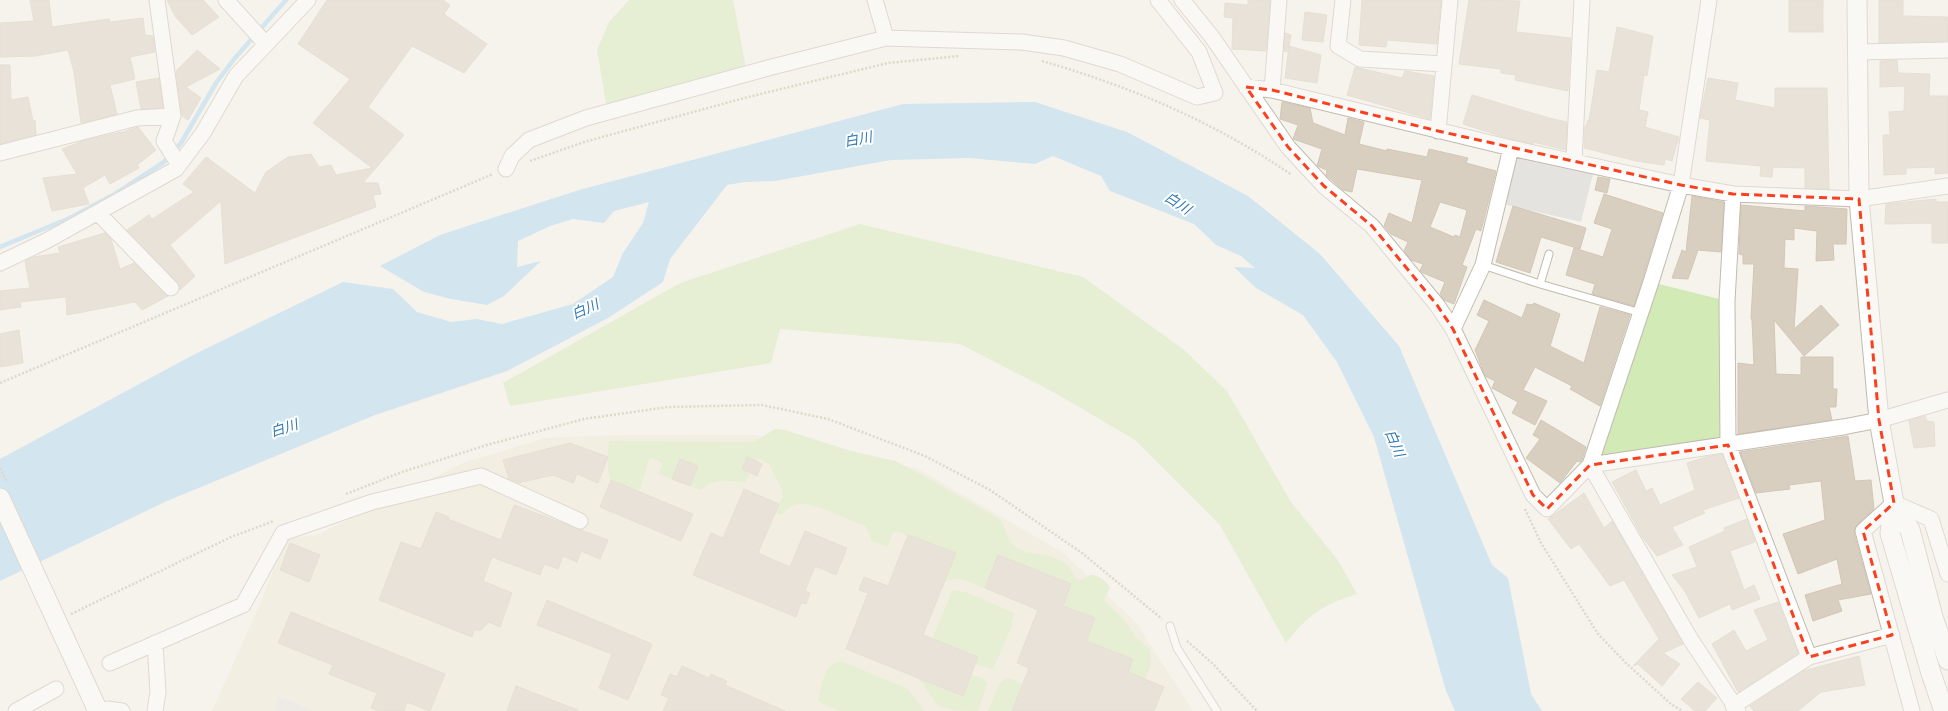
<svg xmlns="http://www.w3.org/2000/svg" width="1948" height="711" font-family="'PT Sans','Noto Sans JP',sans-serif">
<style>
.education{fill:#efe8d6}
.green{fill:#d2eab5}
.parking{fill:#e5e3e0}
.water{fill:#a9d4f2}
.lines{fill:none;stroke-linecap:round;stroke-linejoin:round}
.stream{stroke:#a9d4f2;stroke-width:4.5}
.building{fill:#d8cfc1;stroke:#d3c7b4;fill-rule:evenodd}
.service-casing{stroke:#c2bbae;stroke-width:9}
.minor-casing{stroke:#c2bbae;stroke-width:17}
.tertiary-casing{stroke:#c2bbae;stroke-width:21}
.path{stroke:#c4b79f;stroke-width:2.5;stroke-dasharray:2 2;stroke-linecap:butt}
.service{stroke:#fff;stroke-width:7}
.minor{stroke:#fff;stroke-width:15}
.tertiary{stroke:#fff;stroke-width:19}
.marked{fill:none;stroke:#fc3f1d;stroke-width:3;stroke-dasharray:8 5;stroke-linejoin:round}
.labels{text-anchor:middle;dominant-baseline:central;stroke-width:4;stroke-linejoin:round;paint-order:stroke}
.water-label{font-size:14px;font-style:italic;fill:#2e7ab2;stroke:#fff}
</style>
<rect width="100%" height="100%" fill="#f6f3ec"/>
<!-- education -->
<path class="education" d="M620 435H754L918 469 1064 553 1137 624 1193 711H212L260 604 285 539 319 534 465 462 546 438Z"/>
<!-- green -->
<path class="green" d="M629 0H733L747 73 607 109 597 50 609 22Z
M860 224 1083 277 1183 349 1227 391 1291 502 1337 559 1357 594C1322 605 1308 615 1286 643L1220 525 1135 440 1057 394 960 344 780 329 771 363 510 406 503 383 680 283Z
M1651 282 1727 301 1728 445 1590 465Z
M775 429 785 430 851 451 895 461 922 475 1001 520 1010 542 1017 548 1025 552 1051 556 1063 562 1070 568 1075 578 1082 580 1090 575C1099 575 1106 580 1110 588L1104 599 1106 603 1121 616 1136 637 1150 650 1151 664 1145 679 1128 672 1133 659 1087 641 1089 632 1058 618 1071 584 998 555 985 588C970 583 959 574 944 582L955 553 896 531 893 532 888 547 870 540 871 536 865 526C847 520 812 499 794 505 789 507 785 512 781 515L775 513 782 498V490L769 464 758 458 757 462 747 458 742 469 750 473 745 482C731 482 712 476 702 490L690 486 697 466 680 459 672 479 659 474 663 463 650 457 639 491 611 480C607 469 606 452 610 441L754 442Z
M953 590 965 592 1014 613 1011 628 993 669 975 664 978 656 932 639Z
M841 661 908 689 924 711H841L818 702C821 687 823 664 841 661Z
M970 675 983 678 987 684 978 711C967 711 943 711 936 703 929 694 925 685 917 678L962 696Z
M1007 677 1023 684 1012 711H988L1000 683Z"/>
<!-- parking -->
<path class="parking" d="M1514 156 1593 174 1581 222 1503 204Z
M279 696 314 711H278L274 709Z"/>
<!-- water -->
<path class="water" d="M1035 102 1127 132 1248 196 1320 254 1399 346 1492 565 1508 578 1531 694 1542 711H1455L1446 691 1374 437 1337 362 1303 315 1256 288 1234 267 1255 268 1241 256 1216 245 1194 224 1110 191 1101 176 1053 156 1035 164 970 158 891 160 775 181 745 182 727 185 670 259 663 282 608 318 507 371 375 415 167 501 0 581V459L195 354 343 282 393 289 417 312 451 322 477 319 502 324 573 304 613 277 623 253 643 223 649 202 614 211 604 223 573 219 550 226 518 241 517 267 541 261 504 296 487 305 451 299 424 292 380 266 440 235 579 190 903 104Z"/>
<g class="lines">
<!-- stream -->
<path class="stream" d="M0 247 70 218 115 194 164 162 181 143 216 83 235 58 286 0"/>
</g>
<!-- building -->
<path class="building" d="M30 0H49L52 27 109 19 110 22 143 18 145 35 153 36 155 52 130 57 135 79 110 85 117 114 81 123 74 72 68 50 35 56 0 57V23L34 21Z
M167 0H203L219 17 192 35 175 16Z
M327 0H443L450 5 444 14 487 44 464 73 412 46 368 107 404 135 363 183H378L381 194 373 195 376 207 225 264 221 201 170 245 195 276 180 290 177 282 127 230 149 215 152 219 194 192 183 184 206 157 255 193 266 172 288 157 311 154 319 167 331 165 336 175 372 168 313 123 350 79 298 44Z
M1248 0H1270L1266 51 1232 49 1233 18 1224 17 1225 3 1248 5Z
M1362 0H1441L1437 44 1387 40 1386 47 1359 45Z
M1469 0 1520 1 1516 32 1571 38 1568 91 1515 80 1516 75 1501 73V69L1459 64Z
M1789 0H1823V32H1789Z
M1879 0H1903V16L1948 17V41L1879 43Z
M1305 12 1327 15 1323 42 1302 40Z
M1617 27 1653 36 1647 76 1644 75 1639 110 1648 112 1645 127 1679 137 1672 161 1665 159 1664 165 1636 161 1584 148 1585 126 1586 127 1588 120 1589 121 1597 70 1609 72Z
M1285 33 1291 35 1289 46 1321 55 1317 83 1285 78 1289 47 1288 52 1284 51Z
M197 50 220 69 186 87 201 98 188 120 182 116 176 71Z
M1897 60 1898 73 1930 74 1929 96H1948V173L1935 174V167L1906 168V174L1884 175 1883 135H1890L1889 112 1904 111 1905 86 1880 87V61Z
M0 65H10L11 100 28 97 33 121 35 120 36 135 0 144Z
M1355 67 1402 78 1405 71 1434 76 1430 119 1347 95Z
M159 78 163 108 141 109 136 82Z
M1708 78 1738 83 1735 100 1775 108V88H1827L1829 189 1805 188V168L1773 167 1772 177 1760 176 1761 166 1706 161 1710 120 1700 118Z
M1472 95 1549 118 1567 122 1566 150 1533 142V144L1510 139 1463 124Z
M1282 102 1310 108 1313 123 1345 135 1348 118 1364 122 1359 144 1387 151V149L1427 157 1429 149 1468 158 1466 163 1496 171 1481 231 1476 229 1462 265 1467 267 1454 304 1444 300 1440 294 1445 282 1423 273 1420 271 1423 264 1411 260 1404 251 1408 242 1391 234 1384 226 1389 213 1412 223 1422 180 1357 169 1352 192 1343 190 1326 175 1327 170 1317 166 1322 149 1293 139 1298 125 1280 119ZM1440 202 1467 210 1460 237 1455 235 1454 237 1430 227Z
M138 127 156 150 137 165 139 168 110 184 105 175 83 188 89 204 52 211 43 178 77 174 62 149 83 141 121 132V133Z
M1598 177 1610 179 1607 193 1595 190Z
M1604 194 1663 213 1634 306 1592 294 1595 284 1566 275 1574 248 1603 257 1612 229 1594 223Z
M1692 196 1724 202 1721 252 1698 250 1688 279 1672 278 1682 250 1686 252Z
M1936 199V202H1948V243H1932V223L1885 224 1886 204Z
M1741 205 1805 211V206L1847 209 1846 244H1833L1834 260 1816 261 1817 231 1794 228V240L1785 239 1784 268 1798 269 1794 329 1821 305 1839 325 1804 356 1774 320 1776 374 1801 375V357H1833V389H1837L1836 407H1829L1832 420 1738 434V363L1754 365 1752 320 1751 319 1754 264H1743V255L1739 254Z
M1513 206 1586 228 1580 249 1541 237 1530 273 1496 262Z
M105 233 111 239 120 269 134 263 168 296 142 310 135 302 67 315 66 297 20 302 21 307 0 310V291L30 288 25 261 33 257 60 253 58 247Z
M1484 300 1522 318 1527 304 1532 305 1534 303 1560 314 1550 346 1584 363 1600 307 1630 315 1600 406 1570 389 1572 386 1535 367 1523 390 1547 401 1535 425 1512 413 1518 402 1492 388 1495 381 1485 376 1475 350 1489 321 1477 315Z
M19 330 23 363 0 367V334Z
M1925 416 1927 421 1934 422 1935 446 1914 448 1909 421Z
M1541 420 1586 447 1582 460 1580 462 1577 461 1560 483 1526 458 1540 439 1533 435Z
M1848 436 1855 481 1871 480 1874 509 1857 525 1854 533 1871 594 1838 600 1842 611 1813 621 1805 595 1842 584 1837 559 1798 574 1783 534 1825 520 1821 481 1789 485 1790 489 1756 493 1740 452Z
M570 443 608 457 598 483 577 474 573 483 553 475 518 483 509 479 503 460Z
M1722 454 1739 498 1703 510 1705 513 1672 527 1683 545 1657 556 1643 538 1612 482 1636 470 1646 491 1652 488 1660 505 1695 490 1687 463 1706 457Z
M747 457 762 464 757 476 742 469Z
M680 459 698 466 690 486 672 479Z
M611 480 693 514 681 541 600 507Z
M744 489 779 504 758 553 790 567 805 531 847 548 836 575 815 566 805 591 810 593 806 604 801 603 796 617 693 575 711 533 723 538Z
M1584 493 1604 528 1612 521 1683 644 1663 653 1680 664 1662 686 1638 664 1633 666 1659 639 1624 580 1610 586 1579 544 1571 549 1548 519Z
M514 505 608 540 600 559 581 551 577 562 563 556 558 569 544 564 540 575 492 557 483 581 512 593 500 627 489 622 481 630H474L472 637 379 600 401 542 421 549 436 512 449 517 448 519 501 540Z
M1747 519 1755 542 1730 551 1744 590 1754 585 1760 599 1732 610 1730 604 1699 618 1684 590 1672 575 1697 567 1689 547 1725 531 1724 528Z
M908 535 956 553 923 635 978 657 963 696 846 649 868 593 859 590 864 577 888 586Z
M290 543 320 555 309 582 280 570Z
M998 555 1071 584 1063 606 1095 618 1086 641 1133 659 1128 672 1164 687 1154 711H1012L1029 668 1017 663 1038 610 985 588Z
M547 600 652 644 628 700 599 688 612 654 537 625Z
M1778 602 1798 653 1738 692 1712 644 1734 630 1746 651 1768 640 1754 610Z
M291 612 445 674 430 711 407 702 404 711H379L371 708 377 693 329 674 333 665 278 643Z
M1859 656 1865 685 1821 692 1798 711H1754L1750 706 1803 671Z
M682 666 709 678 711 674 727 681 725 685 785 711H663L669 698 661 695 670 674 677 677Z
M1698 682 1717 698 1705 711H1695L1681 699Z
M516 686 578 710V711H507Z"/>
<g class="lines">
<defs>
<path id="service" d="M1483 265 1540 284 1549 254
M1540 284 1641 313
M1170 626 1177 648 1217 711"/>
<path id="minor" d="M226 0 266 44
M875 0 886 38
M1182 0 1212 37 1288 147 1324 186 1372 226 1437 305 1453 329 1533 495 1547 509 1590 465 1651 282 1681 185 1709 0
M1343 0 1338 46 1360 59 1444 64
M1857 52 1948 50
M1246 87 1272 90 1511 148 1681 185 1733 194 1859 199 1948 186
M1272 90 1279 0
M173 116 164 141 179 165
M1438 131 1450 0
M0 153 137 118 173 116 157 0
M1574 161 1582 0
M506 169 512 156 529 140 586 118 768 68 886 38 1022 42 1064 48 1120 64 1197 97 1215 93 1199 52 1158 0
M1733 194 1727 301 1728 445 1809 657
M98 213 171 288
M0 263 46 241 176 169 203 133 236 76 308 0
M1453 329 1483 265 1511 148
M1590 465 1843 427 1879 420 1948 400
M1590 465 1691 640 1738 711
M155 643 158 692 155 711
M110 663 243 605 283 533 372 502 481 476 580 521
M1733 706 1809 657 1892 635
M16 711 56 689
M98 711 108 709 122 711
M1912 711 1863 531 1894 503 1931 519 1948 574"/>
<path id="tertiary" d="M1857 0 1859 199 1879 420 1894 503 1890 533 1931 673 1944 711
M0 498 98 711
M1894 503 1910 530 1933 617 1948 660"/>
</defs>
<!-- service casing -->
<use href="#service" class="service-casing"/>
<!-- minor casing -->
<use href="#minor" class="minor-casing"/>
<!-- tertiary casing -->
<use href="#tertiary" class="tertiary-casing"/>
<!-- path -->
<path class="path" d="M1042 61C1132 87 1214 122 1292 175
M530 161 584 142 748 97 888 63 959 56
M0 383 493 174
M0 468 7 483
M346 494 402 472 487 445 584 419 668 407 762 405 828 419 925 456 990 490 1082 553 1162 619
M1525 509 1541 543 1598 634 1626 663 1672 705 1683 711
M71 614 231 537 274 521
M1187 641 1212 663 1257 711"/>
<!-- service -->
<use href="#service" class="service"/>
<!-- minor -->
<use href="#minor" class="minor"/>
<!-- tertiary -->
<use href="#tertiary" class="tertiary"/>
</g>
<!-- marked area -->
<path d="M0 0H1948V711H0ZM1246 87 1272 90 1438 131 1681 185 1733 194 1859 199 1879 420 1894 503 1863 531 1892 635 1809 657 1728 445 1590 465 1547 509 1533 495 1453 329 1437 305 1372 226 1324 186 1288 147Z" fill="#f6f3ec" fill-opacity=".55" fill-rule="evenodd"/>
<path class="marked" d="M1246 87 1272 90 1438 131 1681 185 1733 194 1859 199 1879 420 1894 503 1863 531 1892 635 1809 657 1728 445 1590 465 1547 509 1533 495 1453 329 1437 305 1372 226 1324 186 1288 147Z"/>
<g class="labels">
<!-- water labels -->
<g class="water-label">
<text transform="translate(858 139) rotate(-11)">白川</text>
<text transform="translate(1178 203) rotate(33)">白川</text>
<text transform="translate(585 309) rotate(-24)">白川</text>
<text transform="translate(284 428) rotate(-18)">白川</text>
<text transform="translate(1395 443) rotate(67)">白川</text>
</g>
</g>
</svg>
